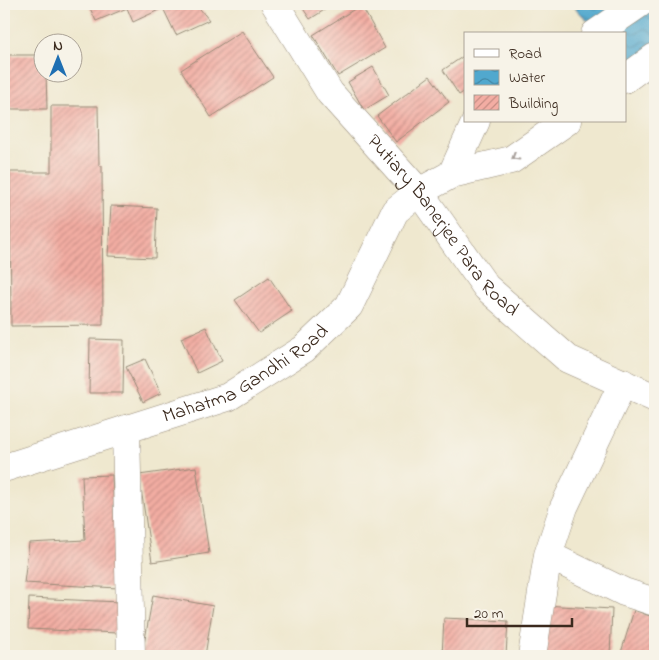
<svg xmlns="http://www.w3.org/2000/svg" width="659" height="660" font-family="'Indie Flower',sans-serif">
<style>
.water{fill:url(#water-waves);stroke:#466976}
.building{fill:url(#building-hatch)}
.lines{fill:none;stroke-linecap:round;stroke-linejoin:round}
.street-casing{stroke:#958976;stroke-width:29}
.secondary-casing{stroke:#958976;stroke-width:29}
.street{stroke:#fff;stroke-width:28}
.secondary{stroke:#fff;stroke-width:28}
.oneway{stroke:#a79f9a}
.labels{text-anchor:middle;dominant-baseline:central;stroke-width:4;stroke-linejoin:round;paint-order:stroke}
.street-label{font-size:20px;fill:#3b2a1e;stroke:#f7f3e8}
</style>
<defs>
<pattern id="water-waves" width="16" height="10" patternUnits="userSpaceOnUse" patternTransform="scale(1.25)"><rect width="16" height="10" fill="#51a8ce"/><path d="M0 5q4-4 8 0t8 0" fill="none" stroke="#4489a7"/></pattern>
<pattern id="building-hatch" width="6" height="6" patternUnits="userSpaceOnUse" patternTransform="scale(1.25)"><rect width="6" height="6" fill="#f3ada3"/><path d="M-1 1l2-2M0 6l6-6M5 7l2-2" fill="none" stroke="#c68d84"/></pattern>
</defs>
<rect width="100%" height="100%" fill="#f7f3e8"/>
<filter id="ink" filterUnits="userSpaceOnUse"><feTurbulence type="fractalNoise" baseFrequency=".02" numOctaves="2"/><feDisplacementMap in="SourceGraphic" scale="10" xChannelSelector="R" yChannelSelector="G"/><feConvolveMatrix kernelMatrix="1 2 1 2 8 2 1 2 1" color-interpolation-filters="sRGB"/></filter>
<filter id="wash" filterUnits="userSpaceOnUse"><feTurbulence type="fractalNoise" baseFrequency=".0096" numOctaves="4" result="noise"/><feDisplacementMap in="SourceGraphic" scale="20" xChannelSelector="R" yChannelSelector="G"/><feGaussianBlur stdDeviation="1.12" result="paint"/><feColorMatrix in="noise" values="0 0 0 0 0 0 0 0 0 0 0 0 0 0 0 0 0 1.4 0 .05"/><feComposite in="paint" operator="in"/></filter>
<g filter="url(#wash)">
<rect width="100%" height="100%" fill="#efe8cf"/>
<!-- water -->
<path class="water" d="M571 4H655V85L625 57V34H601Z"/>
<g id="blocks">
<!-- building -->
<path class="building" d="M88 4H196L209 20 176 35 163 8 133 22 127 8 96 21Z
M300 4H334L310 19Z
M361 5 385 48 338 76 313 35Z
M242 31 273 77 211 117 181 70Z
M4 55H42V72H46L47 109H4Z
M465 55V91L459 95 443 70Z
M373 67 389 95 364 110 348 82Z
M430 76 449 102 396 142 377 116Z
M51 106H98L99 166H102L103 325 11 326 10 172H51Z
M111 206 157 208 155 258 108 256Z
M269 277 292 311 259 333 235 300Z
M206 327 222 361 197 373 181 338Z
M90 339 124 340 123 393H89Z
M145 359 161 393 143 402 126 367Z
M196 467 209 553 152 562 139 475Z
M112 475 118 588 24 583 29 543 85 540 82 476Z
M153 595 213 606 205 656H142Z
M29 598 120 602 118 633 28 629Z
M543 605 612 609 610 656H540Z
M634 610 655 618V656H620Z
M444 618 508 621 506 656H442Z"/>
</g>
</g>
<g filter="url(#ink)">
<use href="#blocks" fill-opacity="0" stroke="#958976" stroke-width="1"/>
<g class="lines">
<defs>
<path id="street" d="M126 429 131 656
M548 555 624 592 655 602
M532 656 548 555 564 507 623 383"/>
<g id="secondary">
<path id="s1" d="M275 4 330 93 419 192 486 287 568 359 655 398"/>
<path d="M595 34 639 4"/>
<path d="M625 79 655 57"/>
<path d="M452 174 476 121"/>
<path id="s2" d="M4 468 228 397 304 349 349 306 395 211 419 192 452 174 511 160 567 121"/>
</g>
</defs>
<!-- street casing -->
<use href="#street" class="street-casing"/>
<!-- secondary casing -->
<use href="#secondary" class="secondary-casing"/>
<!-- street -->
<use href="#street" class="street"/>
<!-- secondary -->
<use href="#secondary" class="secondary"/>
</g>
<!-- one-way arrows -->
<defs><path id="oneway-chevron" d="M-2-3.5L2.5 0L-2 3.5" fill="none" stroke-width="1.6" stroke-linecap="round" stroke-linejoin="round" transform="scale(1.25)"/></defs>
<use class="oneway" href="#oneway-chevron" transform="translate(515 157) rotate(149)"/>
</g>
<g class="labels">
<!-- street labels -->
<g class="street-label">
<text stroke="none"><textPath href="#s1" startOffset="279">Putiary Banerjee Para Road</textPath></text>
<text stroke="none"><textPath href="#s2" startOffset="261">Mahatma Gandhi Road</textPath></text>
</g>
</g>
<!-- margin -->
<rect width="659" height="660" fill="none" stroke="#f7f3e8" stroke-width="20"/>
<!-- legend -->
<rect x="464" y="32" width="162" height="90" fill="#f7f3e8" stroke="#aca397"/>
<rect x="474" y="49" width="25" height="8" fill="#ffffff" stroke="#aca397"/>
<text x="509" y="58" font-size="15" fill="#3b2a1e">Road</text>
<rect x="474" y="70" width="25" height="15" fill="url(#water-waves)" stroke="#aca397"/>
<text x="509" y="82" font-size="15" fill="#3b2a1e">Water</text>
<rect x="474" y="95" width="25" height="15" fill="url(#building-hatch)" stroke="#aca397"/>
<text x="509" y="108" font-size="15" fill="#3b2a1e">Building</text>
<!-- north arrow -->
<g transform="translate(58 58)"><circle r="24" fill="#f7f3e8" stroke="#aca397"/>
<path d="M0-4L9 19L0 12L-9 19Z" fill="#1f6fb2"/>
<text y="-8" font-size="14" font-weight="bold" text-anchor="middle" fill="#3b2a1e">N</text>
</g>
<!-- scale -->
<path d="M467 618v8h105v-8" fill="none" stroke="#3b2a1e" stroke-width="2.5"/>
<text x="474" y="618" font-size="15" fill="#3b2a1e" stroke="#f7f3e8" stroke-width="4" paint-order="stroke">20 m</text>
</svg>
